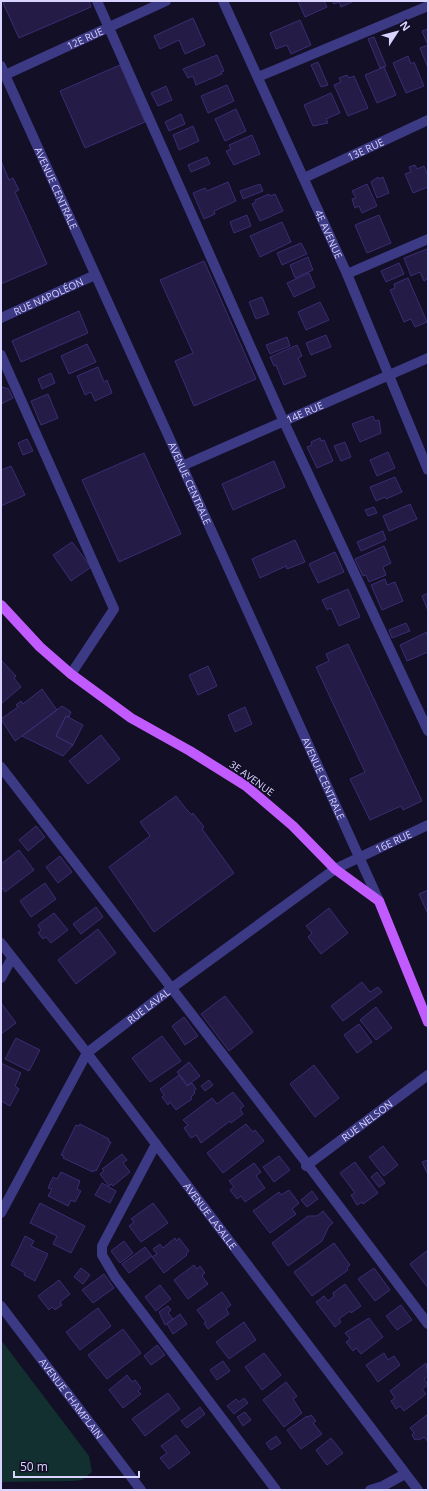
<svg xmlns="http://www.w3.org/2000/svg" width="429" height="1491" font-family="'Open Sans',sans-serif">
<style>
.green{fill:#12302f}
.building{fill:#241b47;stroke:#3b2d73}
.lines{fill:none;stroke-linecap:round;stroke-linejoin:round}
.minor{stroke:#3d3a85;stroke-width:10}
.major{stroke:#c25bff;stroke-width:10}
.labels{text-anchor:middle;dominant-baseline:central;stroke-width:3.5;stroke-linejoin:round;paint-order:stroke}
.street-label{font-size:10px;fill:#d9d4ff;stroke:#130f26}
</style>
<rect width="100%" height="100%" fill="#130f26"/>
<!-- green -->
<path class="green" d="M1 1340 89 1456 92 1472 82 1480 73 1481 1 1482Z"/>
<!-- building -->
<path class="building" d="M7 1H89L91 7 19 38 3 3Z
M298 1H324L327 7 305 17Z
M332 1H354L341 7 339 2 334 4Z
M193 18 205 45 185 54 179 40 160 49 154 36Z
M300 20 311 45 291 54 287 45 276 49 270 33Z
M428 29V43H427L422 31Z
M374 37 386 66 380 68 368 39Z
M428 45V68L420 48Z
M217 55 224 71 221 72 222 74 196 85 193 76 188 78 183 69Z
M408 56 411 64 414 62 424 86 406 93 393 63Z
M318 62 328 85 321 87 311 65Z
M120 65 145 122 85 148 60 91Z
M384 67 396 95 377 103 365 75Z
M347 75 349 78 354 76 368 108 348 116 334 85 341 82 339 78Z
M227 85 234 101 208 113 201 96Z
M166 86 172 100 158 106 151 93Z
M331 93 340 113 326 119 328 123 313 126 304 105Z
M236 109 246 131 225 141 215 119Z
M181 114 185 124 169 131 165 122Z
M193 126 199 141 179 150 173 135Z
M252 135 260 154 234 165 226 151 231 149 229 145Z
M207 157 210 164 191 172 188 165Z
M1 161 9 180 13 178 19 190 15 192 47 264 1 284Z
M415 165 417 169 424 166 428 176V187L413 193 405 174 411 172 409 167Z
M378 177 379 179 383 177 389 193 377 198 371 182Z
M228 182 236 201 214 211 215 214 204 219 193 193 205 188 207 191Z
M260 184 263 191 243 199 240 191Z
M367 184 377 206 362 213 359 206 355 208 352 199 356 198 352 191Z
M269 194 270 196 275 194 283 211 260 221 252 204 256 202 255 200Z
M247 215 251 226 234 233 230 222Z
M379 215 391 243 367 253 355 225Z
M282 222 291 242 260 257 250 236Z
M301 243 307 254 282 265 277 253Z
M427 249 428 251V281L427 279 424 281 420 272 411 276 404 258Z
M308 257 313 270 295 278 290 265Z
M204 261 256 379 194 406 175 361 193 353 160 280Z
M399 263 404 274 386 282 381 271Z
M309 273 315 287 294 297 287 283Z
M408 278 427 322 415 327 411 319 404 322 390 290 395 288 394 284Z
M262 297 269 314 256 319 249 302Z
M320 302 329 320 306 330 298 312Z
M79 311 88 333 21 362 12 341Z
M326 335 331 347 311 355 306 343Z
M287 337 290 346 270 354 266 345Z
M87 344 96 362 69 374 61 356Z
M297 345 302 356 298 358 306 376 284 385 276 365 274 366 270 357Z
M98 367 104 382 107 380 112 393 95 401 91 392 85 395 77 376Z
M51 373 55 383 42 389 38 379Z
M4 387 6 389 8 388 13 398 1 404V388Z
M48 394 58 418 41 425 31 401Z
M373 416 375 421 379 420 381 433 360 442 352 424Z
M320 438 321 441 324 440 333 461 317 468 307 447 312 445 311 442Z
M27 439 33 451 23 455 18 443Z
M345 442 351 457 341 461 334 446Z
M388 452 395 468 377 476 370 460Z
M144 453 181 534 119 562 82 480Z
M274 461 285 487 233 510 222 484Z
M11 466 25 495 1 506V470Z
M395 477 402 492 386 499 385 497 376 501 370 487Z
M410 504 417 519 389 531 383 516Z
M374 507 377 513 368 516 365 510Z
M383 531 386 540 361 551 357 542Z
M295 540 305 562 287 569 286 566 260 578 252 559Z
M72 542 91 567 71 581 53 555Z
M384 546 391 563 383 567 386 575 369 582 366 575 363 576 355 559Z
M335 552 344 572 318 583 309 564Z
M385 579 387 585 395 582 403 601 382 610 371 585Z
M348 589 360 617 339 626 331 608 327 610 322 600Z
M428 593V611L422 596Z
M406 623 410 631 392 638 389 630Z
M427 632 428 652 407 661 400 645Z
M348 644 422 801 403 810 401 806 370 820 350 779 365 772 316 667 329 661 326 654Z
M1 660 16 676 14 678 21 687 1 704Z
M208 666 217 686 198 695 189 675Z
M42 689 57 710 15 741 1 719 18 707 16 705 21 701 23 704Z
M62 706 71 712 69 717 66 716 56 736 73 745 63 756 22 736Z
M245 707 252 724 235 732 228 715Z
M66 716 83 725 73 745 56 736Z
M101 735 120 759 88 784 69 761Z
M176 796 187 810 192 815 193 813 204 827 202 829 234 873 154 932 109 867 150 836 140 822Z
M36 826 45 837 28 851 19 840Z
M19 850 34 870 5 892 1 886V864Z
M60 856 72 872 58 883 46 867Z
M45 883 56 899 31 917 20 901Z
M428 890V914L419 894Z
M96 907 103 917 81 934 73 924Z
M329 908 348 933 321 954 308 937 312 933 306 926Z
M54 913 68 930 51 943 46 937 43 939 38 933 41 930 38 925Z
M98 929 116 953 76 984 58 960Z
M362 982 370 992 378 987 382 992 343 1021 331 1006Z
M225 996 253 1032 229 1051 201 1014Z
M2 1004 16 1023 1 1034V1005Z
M376 1007 392 1028 376 1040 360 1020Z
M184 1017 198 1036 185 1045 172 1026Z
M359 1024 372 1042 357 1053 344 1035Z
M162 1036 181 1061 150 1082 132 1058Z
M16 1038 40 1050 29 1071 5 1059Z
M189 1062 200 1076 188 1085 177 1072Z
M1 1063 21 1073 15 1086 19 1089 10 1106 1 1101Z
M314 1065 339 1098 315 1117 290 1084Z
M179 1075 187 1086 192 1083 196 1089 194 1091 195 1093 191 1097 192 1099 176 1110 170 1102 168 1105 162 1097 164 1095 160 1089Z
M209 1080 213 1085 205 1091 201 1086Z
M233 1092 244 1106 240 1109 243 1114 231 1123 230 1121 201 1143 196 1135 191 1138 184 1128 188 1125 183 1120 212 1098 217 1104Z
M80 1124 109 1139 108 1141 111 1142 96 1171 94 1170 93 1172 63 1158 64 1156 61 1155 76 1125 79 1126Z
M246 1124 253 1132 255 1130 264 1141 223 1173 207 1153Z
M383 1146 398 1165 384 1176 369 1157Z
M122 1154 127 1160 123 1163 130 1172 113 1186 111 1184 109 1186 100 1174 104 1171 102 1169Z
M279 1156 290 1170 274 1182 263 1167Z
M428 1160V1175L422 1162Z
M355 1162 378 1193 363 1204 362 1202 357 1205 351 1195 355 1193 340 1173Z
M254 1163 261 1172 256 1176 265 1188 245 1202 241 1196 237 1199 230 1190 234 1187 229 1181Z
M61 1172 80 1181 77 1189 81 1191 75 1202 71 1200 68 1206 48 1196 52 1189 48 1188 53 1177 57 1179Z
M377 1172 385 1183 379 1187 371 1177Z
M102 1183 116 1191 110 1203 95 1195Z
M289 1190 299 1203 292 1209 296 1214 270 1233 253 1211 279 1192 281 1195Z
M312 1191 318 1199 307 1207 301 1200Z
M40 1203 85 1226 71 1253 53 1244 57 1236 30 1223Z
M153 1203 168 1223 141 1242 129 1226 134 1222 131 1219Z
M323 1211 333 1223 329 1226 322 1241 288 1266 272 1243 308 1216H317Z
M25 1236 34 1241 31 1246 48 1254 35 1281 24 1275 25 1273 11 1265Z
M175 1238 177 1241 179 1238 189 1251 186 1254 187 1255 164 1273 152 1257 157 1254 153 1249 160 1244 163 1248Z
M124 1241 133 1253 120 1263 111 1251Z
M334 1243 350 1265 347 1268 348 1270 312 1296 294 1272Z
M145 1247 152 1256 129 1273 122 1264Z
M428 1250V1288L410 1264Z
M194 1265 197 1269 200 1266 205 1273 202 1276 208 1284 188 1299 174 1280Z
M81 1268 90 1275 83 1284 74 1277Z
M374 1268 390 1290 375 1301 358 1279Z
M104 1274 114 1288 93 1303 82 1290Z
M59 1280 70 1294 60 1302 62 1305 55 1310 52 1307 49 1310 38 1296Z
M345 1284 361 1306 351 1313 350 1311 339 1319 341 1322 335 1327 316 1302 324 1296 328 1301 334 1296 333 1293Z
M160 1285 171 1299 156 1311 145 1297Z
M222 1292 231 1305 226 1309 229 1314 208 1329 204 1323 206 1322 197 1310Z
M401 1305 412 1320 397 1330 386 1316Z
M168 1306 171 1310 168 1313 173 1319 165 1325 159 1312Z
M98 1308 111 1326 80 1350 66 1332Z
M180 1314 187 1324 173 1334 167 1324Z
M369 1318 383 1337 361 1354 356 1348 353 1351 346 1342 350 1339 345 1333Z
M244 1322 256 1340 229 1359 216 1342Z
M123 1329 141 1353 107 1379 88 1355Z
M157 1345 165 1355 151 1365 144 1356Z
M264 1353 281 1375 262 1390 245 1367Z
M384 1353 388 1360 394 1356 400 1365 378 1382 366 1365Z
M223 1361 230 1371 217 1380 210 1370Z
M426 1363 428 1376 424 1379 428 1385 422 1389 426 1394 404 1411 400 1406 396 1409 391 1401 395 1398 390 1391Z
M127 1375 132 1382 135 1380 141 1388 138 1391 141 1394 123 1408 109 1390Z
M286 1382 297 1396 293 1399 302 1413 284 1427 263 1400Z
M168 1393 180 1409 145 1436 132 1419Z
M244 1398 248 1403 234 1414 227 1406 236 1399 239 1402Z
M200 1407 205 1414 187 1428 181 1421Z
M245 1412 251 1420 243 1426 237 1417Z
M428 1414V1442L424 1437 419 1440 417 1439 415 1440 412 1435 414 1433 410 1428Z
M311 1415 316 1421 313 1423 322 1434 301 1449 287 1430 307 1416 308 1417Z
M176 1435 190 1453 169 1469 160 1458 167 1453 161 1446Z
M276 1436 281 1443 271 1450 266 1443Z
M331 1438 343 1453 327 1465 316 1450Z"/>
<g class="lines">
<!-- minor -->
<g class="minor">
<path d="M97 1 284 422 428 731"/>
<path id="s1" d="M223 1 347 274 428 470"/>
<path id="s2" d="M1 66 379 901"/>
<path id="s3" d="M5 75 166 1"/>
<path d="M258 77 428 6"/>
<path id="s4" d="M304 178 428 120"/>
<path d="M347 274 428 239"/>
<path id="s5" d="M1 318 95 275"/>
<path d="M1 355 114 609 71 674"/>
<path id="s6" d="M182 466 428 358"/>
<path d="M1 767 308 1165 428 1324"/>
<path id="s7" d="M1 943 87 1053 418 1490"/>
<path d="M1 978 12 958"/>
<path d="M156 1144 102 1246V1255L115 1277 276 1490"/>
<path id="s8" d="M306 1166 428 1075"/>
<path id="s9" d="M1 1213 87 1053 169 990 335 869 428 825"/>
<path id="s10" d="M1 1306 141 1490"/>
<path d="M370 1490 383 1486 405 1474"/>
</g>
<!-- major -->
<path class="major" d="M1 605 40 647 71 674 131 718 190 751 246 786 293 826 335 869 379 901 428 1022"/>
</g>
<g class="labels">
<!-- street labels -->
<g class="street-label">
<text stroke="none"><textPath href="#s3" startOffset="88">12E RUE</textPath></text>
<text stroke="none"><textPath href="#s4" startOffset="68">13E RUE</textPath></text>
<text stroke="none"><textPath href="#s2" startOffset="134">AVENUE CENTRALE</textPath></text>
<text stroke="none"><textPath href="#s1" startOffset="256">4E AVENUE</textPath></text>
<text stroke="none"><textPath href="#s5" startOffset="52">RUE NAPOLÉON</textPath></text>
<text stroke="none"><textPath href="#s6" startOffset="134">14E RUE</textPath></text>
<text stroke="none"><textPath href="#s2" startOffset="458">AVENUE CENTRALE</textPath></text>
<text transform="translate(252 778) rotate(36)">3E AVENUE</text>
<text stroke="none"><textPath href="#s2" startOffset="782">AVENUE CENTRALE</textPath></text>
<text stroke="none"><textPath href="#s9" startOffset="555">16E RUE</textPath></text>
<text stroke="none"><textPath href="#s9" startOffset="259">RUE LAVAL</textPath></text>
<text stroke="none"><textPath href="#s8" startOffset="76">RUE NELSON</textPath></text>
<text stroke="none"><textPath href="#s7" startOffset="344">AVENUE LASALLE</textPath></text>
<text stroke="none"><textPath href="#s10" startOffset="116">AVENUE CHAMPLAIN</textPath></text>
</g>
</g>
<!-- border -->
<rect width="429" height="1491" fill="none" stroke="#d9d4ff" stroke-width="4"/>
<!-- north arrow -->
<g transform="translate(397 32) rotate(54)" stroke="#130f26" stroke-width="3" paint-order="stroke">
<path d="M0-3L7 15L0 10L-7 15Z" fill="#d9d4ff"/>
<text y="-6" font-size="11" font-weight="bold" text-anchor="middle" fill="#d9d4ff">N</text>
</g>
<!-- scale -->
<path d="M14 1471v6h125v-6" fill="none" stroke="#d9d4ff" stroke-width="2"/>
<text x="20" y="1471" font-size="12" fill="#d9d4ff" stroke="#130f26" stroke-width="3" paint-order="stroke">50 m</text>
</svg>
